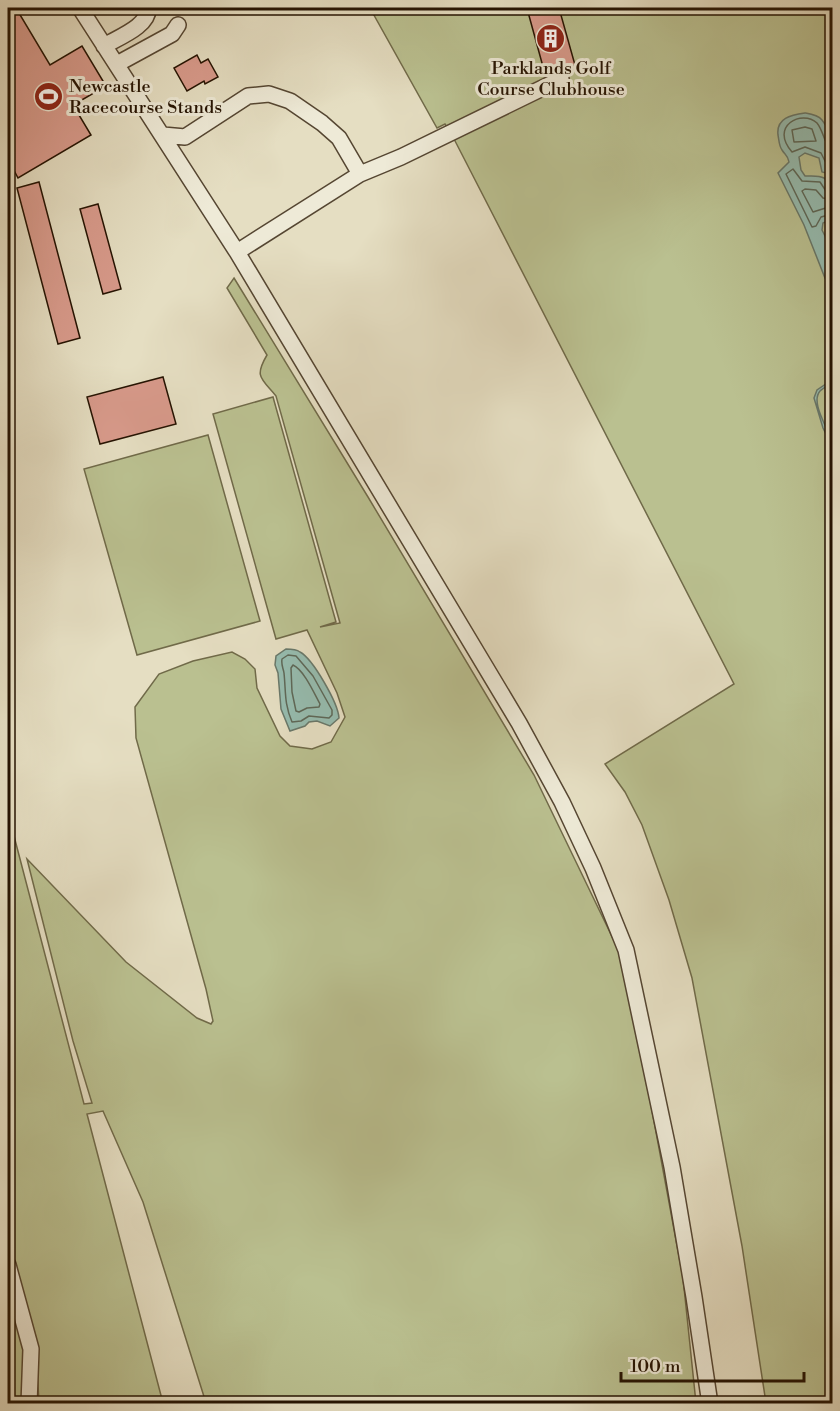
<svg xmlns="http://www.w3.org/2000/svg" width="840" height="1411" font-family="'Libre Bodoni',serif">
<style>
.green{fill:#bac090;stroke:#706a49;stroke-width:1.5}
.water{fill:#96bcaf;stroke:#69786a;stroke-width:1.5}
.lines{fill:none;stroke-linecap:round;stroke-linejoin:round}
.shore{stroke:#5e6858;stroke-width:1.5}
.building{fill:#d89a8b;stroke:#251302;stroke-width:1.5}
.minor-casing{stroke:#554632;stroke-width:18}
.minor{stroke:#eeead7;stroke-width:15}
.labels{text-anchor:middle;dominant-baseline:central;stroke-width:6;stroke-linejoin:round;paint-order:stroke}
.poi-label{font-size:18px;fill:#251302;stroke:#eeead7}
</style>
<rect width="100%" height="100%" fill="#e5dec2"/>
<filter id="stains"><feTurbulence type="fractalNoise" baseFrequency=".00333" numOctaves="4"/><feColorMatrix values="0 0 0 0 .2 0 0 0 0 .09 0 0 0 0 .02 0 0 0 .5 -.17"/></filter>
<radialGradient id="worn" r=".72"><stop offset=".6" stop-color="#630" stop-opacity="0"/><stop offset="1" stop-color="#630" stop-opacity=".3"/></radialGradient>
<!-- green -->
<path class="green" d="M370 8H832V1403H766L742 1246 692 978 669 900 642 825 625 792 605 764 734 684 453 137 445 124 437 128Z
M234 278 368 497 534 775 618 949 651 1105 683 1278 696 1403H206L143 1202 103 1111 87 1114 163 1403H39L36 1347 8 1238V813L84 1104 92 1103 73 1041 27 859 126 962 197 1018 211 1024 213 1021 206 989 136 738 135 707 159 674 193 661 232 652 245 659 255 669 257 688 280 736 290 746 312 749 331 742 345 717 337 693 307 630 276 639 213 414 273 397 336 622 320 627 340 623 276 396C261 378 254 377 267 355L227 288Z
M208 435 260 621 137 655 84 469Z
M8 1291 26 1361 23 1403H8Z"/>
<!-- water -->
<path class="water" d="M805 113C811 114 818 115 822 120 832 132 839 163 826 173L822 172 819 158 805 153 799 157 801 170 805 176C810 176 819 175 824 178 836 185 833 207 832 219L823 223 822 230C832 248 833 266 832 286L825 278 804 225 778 173 789 162C788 155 785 155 782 150 779 146 779 140 778 135 776 118 791 115 805 113Z
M832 380V383C829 385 823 388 820 391 809 404 832 432 832 446L823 428 814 398 817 390Z
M286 649C291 649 296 649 300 652 313 659 338 703 339 718L330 726 317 721 309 722 305 726 290 731 281 709 278 673 275 665 276 656Z"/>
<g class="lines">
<!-- shore -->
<path class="shore" d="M805 127 812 129 816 141 794 142 792 130Z
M832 143 825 140C823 135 821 128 817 123 802 109 769 126 792 152L805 147 821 153 826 163H832
M832 192 826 191 820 182 802 181 793 169 786 174 812 227 816 226 821 217 832 214
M832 200 823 198 816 190 805 189 802 191 813 212 832 206
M288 655 296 656 313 676 332 710V715L329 718 309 716 301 721 292 722C284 703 286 692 284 673 283 667 281 665 282 659Z
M293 665C304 670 314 693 320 704L319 707 307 708 299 712 296 711 292 692 291 668Z"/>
</g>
<!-- building -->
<path class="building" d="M8 8H16L50 65 82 46 106 86 73 105 91 135 18 178 8 159Z
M544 8H559L575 65 545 74 528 12Z
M197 55 201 63 208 59 218 77 205 84 204 81 187 91 174 68Z
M39 182 80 338 58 344 17 188Z
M98 204 121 289 103 294 80 209Z
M163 377 176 424 100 444 87 397Z"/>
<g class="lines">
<defs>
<path id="minor" d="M80 8 237 252 519 723 562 802 593 868 626 950 672 1167 694 1297 710 1404
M104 46C119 37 149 26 148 8
M117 64 172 34 178 25
M163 135 185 137 248 96 269 94 290 101 322 123 339 138 360 174
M237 252 360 174 401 157 561 79
M8 1265 31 1349 29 1404"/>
</defs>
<!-- minor casing -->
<use href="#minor" class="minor-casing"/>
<!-- minor -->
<use href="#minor" class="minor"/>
</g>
<!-- icons -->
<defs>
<symbol id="building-disc" viewBox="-11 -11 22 22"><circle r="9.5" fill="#8f2418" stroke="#eeead7"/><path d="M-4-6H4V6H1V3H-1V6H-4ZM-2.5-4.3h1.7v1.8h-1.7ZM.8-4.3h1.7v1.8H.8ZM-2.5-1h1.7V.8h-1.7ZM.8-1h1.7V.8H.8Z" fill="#fff"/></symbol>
<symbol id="stadium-disc" viewBox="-11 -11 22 22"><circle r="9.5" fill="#8f2418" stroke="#eeead7"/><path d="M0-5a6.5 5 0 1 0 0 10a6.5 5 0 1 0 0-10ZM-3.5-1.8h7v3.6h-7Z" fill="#fff"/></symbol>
</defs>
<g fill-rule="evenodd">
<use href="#building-disc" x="534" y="22" width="33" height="33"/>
<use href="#stadium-disc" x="32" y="80" width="33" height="33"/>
</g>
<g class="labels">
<!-- poi labels -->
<g class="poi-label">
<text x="551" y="68">Parklands Golf<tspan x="551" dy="21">Course Clubhouse</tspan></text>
<text x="69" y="86" text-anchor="start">Newcastle<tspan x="69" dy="21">Racecourse Stands</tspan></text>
</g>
</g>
<!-- margin -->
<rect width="840" height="1411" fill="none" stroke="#e5dec2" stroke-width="30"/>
<rect x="9" y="9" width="822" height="1393" fill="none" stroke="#251302" stroke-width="3"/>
<rect x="15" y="15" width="810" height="1381" fill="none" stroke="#251302" stroke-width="1.5"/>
<!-- scale -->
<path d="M621 1372v9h183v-9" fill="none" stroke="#251302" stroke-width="3"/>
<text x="630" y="1372" font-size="18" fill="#251302" stroke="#eeead7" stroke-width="4.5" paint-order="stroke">100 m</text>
<rect width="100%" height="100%" filter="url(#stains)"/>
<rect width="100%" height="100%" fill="url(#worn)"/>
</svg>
